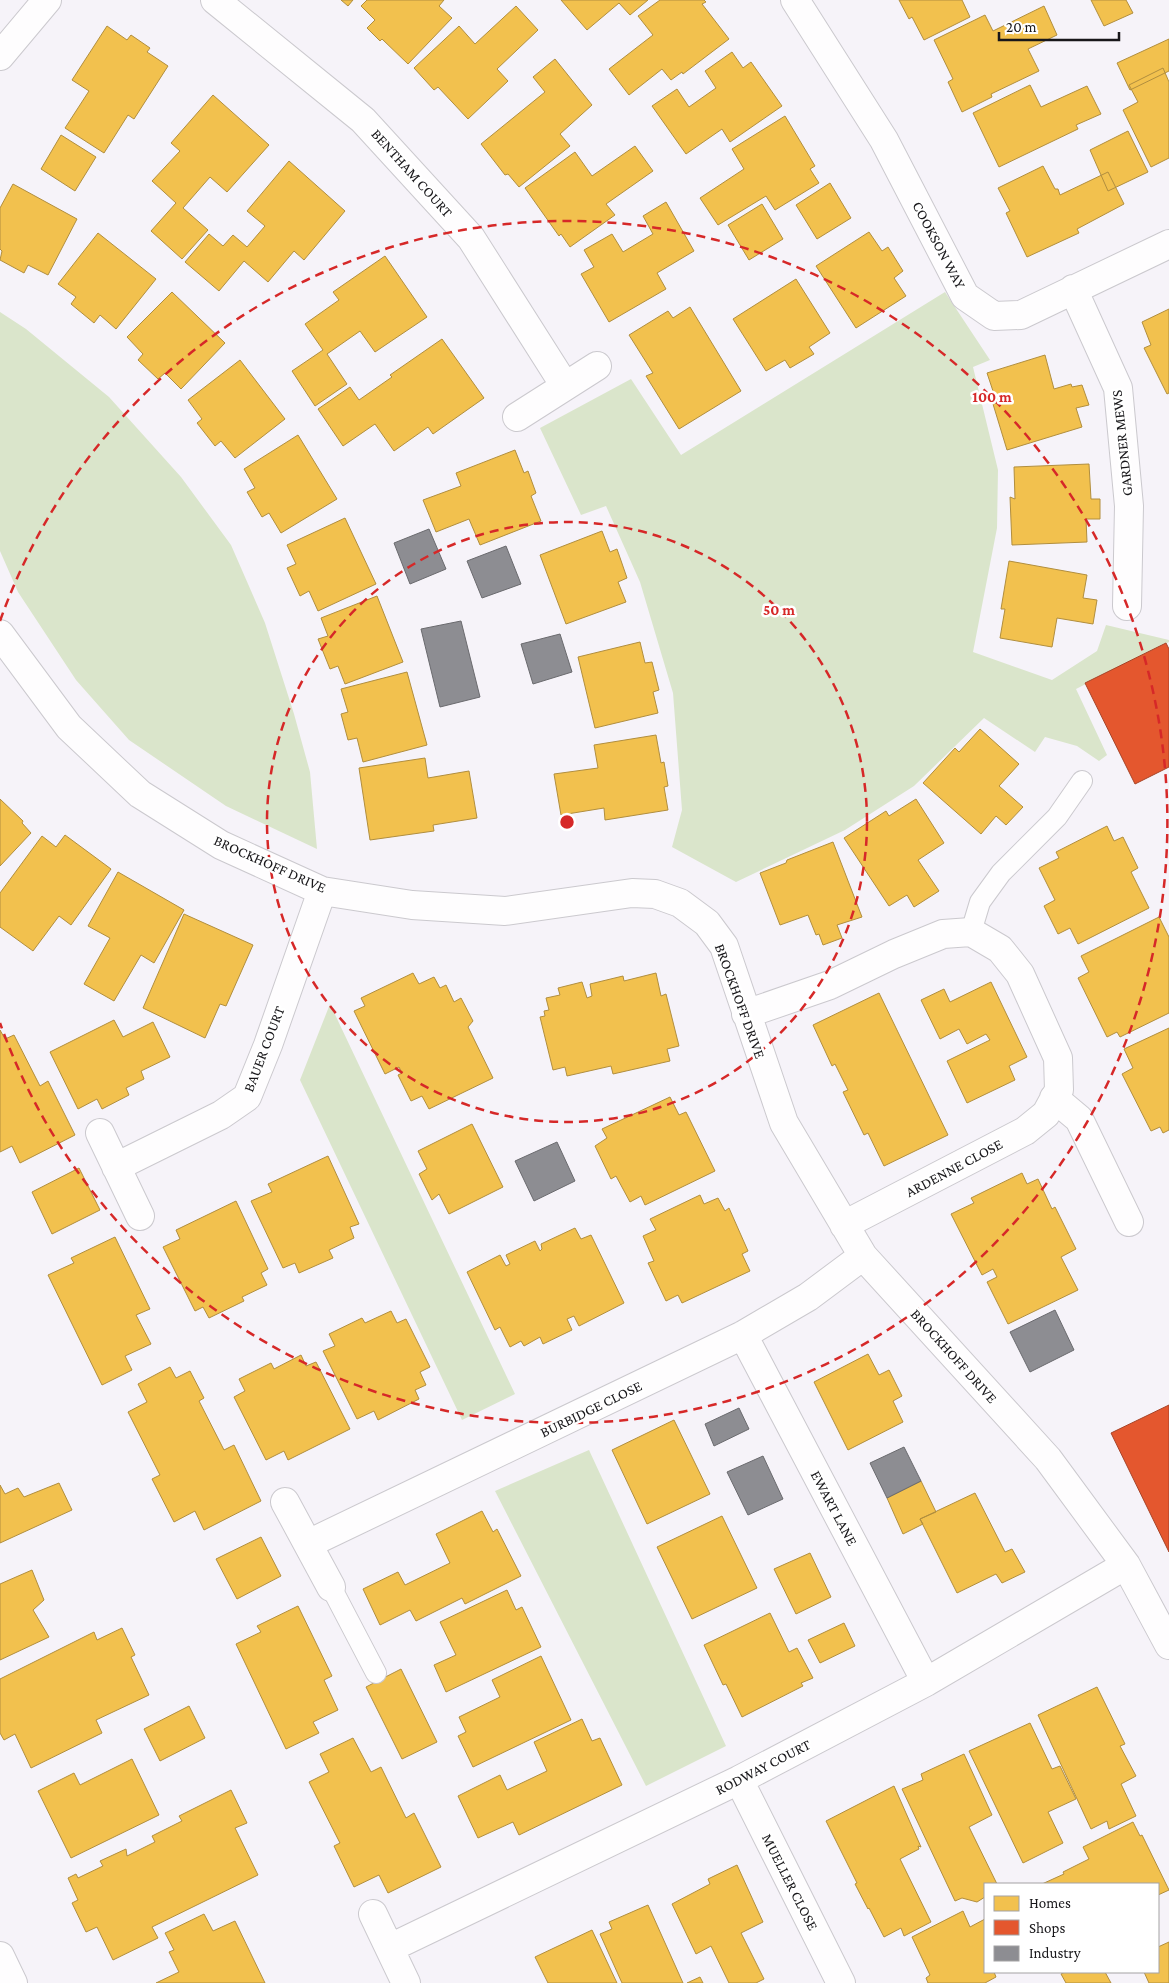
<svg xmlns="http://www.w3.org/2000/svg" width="1169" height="1983" font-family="'Crimson Pro',serif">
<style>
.green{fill:#dae5cb}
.homes{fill:#f2c14e;stroke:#b18e3e}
.shops{fill:#e4572e;stroke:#a74428}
.industry{fill:#8d8d92;stroke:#6a6a6e}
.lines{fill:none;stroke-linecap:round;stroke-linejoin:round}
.service-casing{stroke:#cbc9ce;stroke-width:22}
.minor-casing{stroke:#cbc9ce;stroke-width:30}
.service{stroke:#fefdfe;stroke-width:20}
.minor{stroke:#fefdfe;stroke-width:28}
.ring{fill:none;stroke:#d62828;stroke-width:2.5;stroke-dasharray:9 6}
.labels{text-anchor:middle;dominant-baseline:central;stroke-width:5;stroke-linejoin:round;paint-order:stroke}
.street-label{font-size:15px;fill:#18171a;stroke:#fff}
.centre{fill:#d62828;stroke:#fff;stroke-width:2.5}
.ring-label{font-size:15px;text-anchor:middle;font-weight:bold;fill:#d62828;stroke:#fff;stroke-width:5;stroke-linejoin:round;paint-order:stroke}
</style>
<rect width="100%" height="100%" fill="#f6f3f9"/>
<!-- green -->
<path class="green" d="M945 292 990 360 973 367 998 470 997 528 973 652 1052 680 1097 651 1106 625 1169 640V642L1076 689 1107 755 1099 761 1077 746 1045 737 1035 752 984 718 914 786 845 830 736 882 672 847 682 810 673 693 640 582 606 506 581 515 540 428 631 379 681 455Z
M0 312 26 329 109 397 181 477 231 545 265 623 294 714 310 772 317 849 226 806 129 740 76 680 18 592 0 551Z
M330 1004 515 1394 462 1420 300 1080Z
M589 1450 726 1746 646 1786 495 1491Z"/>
<!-- homes -->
<path class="homes" d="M341 0H353L348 6Z
M367 0H444L439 6 452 18 408 64 382 39 380 41 367 28 375 20 361 6Z
M561 0H648L630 15 619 3 587 30Z
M660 0H704L706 2 702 4 729 39 683 74 682 72 671 80 662 69 629 95 609 69 653 35 638 16Z
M899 0H962L970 17 924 40 912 17 909 19Z
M1091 0H1126L1133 13 1104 26Z
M516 6 538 30 497 69 508 81 468 119 438 87 434 90 414 68 459 26 475 44Z
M1044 6 1057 35 1028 49 1039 71 991 94 992 97 962 112 948 82 953 79 934 40 985 15 993 31Z
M107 26 127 40 131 35 150 48 147 52 168 66 134 119 128 115 104 153 65 128 89 91 72 80Z
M1169 39V71L1130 90 1117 63Z
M732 52 743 68 751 62 782 106 730 142 722 129 686 154 652 106 677 89 689 107 716 88 705 71Z
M555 59 592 105 560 134 570 146 519 187 508 174 505 175 481 144 545 92 533 77Z
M1163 68 1169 82V158L1151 167 1123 110 1138 102 1129 85Z
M1030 85 1041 107 1087 86 1101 114 1076 125 1078 129 999 167 973 113Z
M213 95 269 145 227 192 210 177 183 208 208 230 182 259 151 231 176 203 152 181 180 151 171 143Z
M785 116 815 166 810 169 819 183 775 210 766 196 718 225 700 198 744 169 732 149Z
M1128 131 1148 172 1108 191 1090 150Z
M61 135 96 157 75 191 41 169Z
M635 146 653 171 606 204 615 215 570 247 561 234 559 236 525 188 575 152 592 176Z
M289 161 345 211 304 260 294 251 268 282 244 261 219 291 185 262 209 234 223 246 233 235 247 247 265 226 247 211Z
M1043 166 1055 189H1058L1060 195 1108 172 1124 204 1077 229 1079 233 1027 257 1006 213 1010 211 998 188Z
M830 183 851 218 817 239 796 205Z
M13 184 77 219 48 275 28 265 24 273 0 260 2 251 0 249V208Z
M666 202 694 251 657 273 666 289 609 322 581 274 594 267 584 250 612 234 623 252 653 234 643 216Z
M762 204 783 239 749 260 728 225Z
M869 232 882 251 888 247 903 271 894 278 906 296 856 328 816 266Z
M98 233 156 279 116 329 100 315 94 323 71 304 76 297 58 284Z
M385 256 427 317 375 352 360 331 327 354 347 384 315 406 292 371 323 350 305 324 339 300 333 292Z
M796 279 830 333 809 347 814 354 790 368 785 360 766 371 733 319Z
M172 292 225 343 181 389 165 373 158 379 138 360 143 354 127 337Z
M690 307 741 391 679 429 646 376 653 373 629 335 668 311 673 318Z
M1169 309V393L1167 394 1144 348 1151 345 1142 322Z
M442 339 484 398 433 434 428 427 394 451 375 424 343 446 318 409 350 387 359 400 392 377 390 375Z
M1045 355 1054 389 1071 384 1072 387 1082 385 1089 405 1076 408 1082 427 1007 450 993 404 997 403 987 373Z
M240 360 285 419 235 458 221 441 215 446 197 423 202 419 188 400Z
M298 435 337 499 281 533 269 513 262 517 247 492 255 488 244 469Z
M515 450 524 473 528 471 536 493 531 496 541 521 480 545 469 519 436 532 423 500 461 486 456 473Z
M1089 464 1091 499H1100V519H1086L1087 542 1012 545 1010 497 1015 499 1014 467Z
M345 518 376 584 318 611 309 591 300 596 287 568 296 564 287 545Z
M602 531 610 552 617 549 627 578 618 582 626 602 566 624 540 555Z
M1009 561 1087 575 1083 598 1097 600 1093 624 1057 618 1052 647 1000 638 1005 609H1001Z
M377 596 403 662 345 684 338 666 330 669 318 639 328 636 321 618Z
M640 642 645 663 652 662 659 690 653 692 658 713 595 728 578 657Z
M407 672 427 745 363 762 357 738 348 740 341 714 348 712 341 689Z
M980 729 1019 764 999 786 1023 807 1006 825 996 816 981 834 923 783 955 748 959 752Z
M656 735 661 763 664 762 668 786 664 787 668 810 605 820 604 808 561 815 554 774 598 768 594 745Z
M425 758 428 778 469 771 477 818 433 825 434 831 370 840 359 768Z
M0 799 23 821 22 823 31 833 0 866Z
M916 799 944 843 918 860 939 891 914 907 907 895 889 906 844 838 886 811 889 816Z
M1107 826 1114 841 1123 837 1138 868 1131 872 1149 908 1078 944 1070 928 1058 934 1044 906 1055 900 1039 868 1059 858 1056 852Z
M65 835 111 869 71 925 59 916 33 951 0 927V893L42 836 56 847Z
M833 842 862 917 837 925 842 938 823 945 819 934 816 935 808 915 780 925 760 873 786 863 787 860Z
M118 872 184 910 154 963 141 955 114 1001 84 984 110 938 88 926Z
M184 914 253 945 226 1006 220 1004 205 1038 143 1008Z
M1159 917 1169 937V1013L1120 1037 1117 1032 1107 1037 1078 978 1089 972 1081 956Z
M413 973 419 984 434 977 440 988 446 985 454 1002 461 998 473 1021 468 1027 493 1078 429 1109 422 1096 411 1101 398 1075 402 1073 399 1067 385 1074 354 1011 365 1006 361 998Z
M656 973 661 996 666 994 679 1046 667 1049 670 1061 613 1074 611 1066 567 1076 565 1067 553 1070 540 1017 545 1016 544 1011 549 1010 546 998 560 995 558 988 582 982 587 998 592 996 590 984 623 976 624 981Z
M991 982 1027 1057 1009 1066 1015 1080 967 1103 947 1061 990 1040 986 1034 967 1044 959 1029 940 1039 921 1000 944 989 950 1002Z
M879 993 948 1135 884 1166 868 1133 864 1135 843 1092 848 1090 835 1064 832 1066 813 1025Z
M114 1020 123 1037 153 1022 170 1057 141 1071 144 1079 126 1088 129 1095 102 1109 97 1099 78 1109 50 1052Z
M1169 1028V1130L1163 1133 1160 1127 1151 1131 1122 1074 1133 1068 1124 1049Z
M0 1030 5 1039 14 1035 40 1086 48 1081 75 1135 20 1163 12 1146 0 1152Z
M670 1097 679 1115 686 1112 715 1171 645 1205 641 1196 630 1202 616 1176 611 1179 595 1146 607 1138 602 1129Z
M472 1124 503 1187 449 1214 439 1194 432 1200 419 1174 427 1169 418 1151Z
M328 1156 359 1224 350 1227 354 1238 329 1250 333 1258 299 1273 295 1263 283 1268 251 1201 272 1192 268 1184Z
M79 1168 100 1210 52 1234 32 1192Z
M1022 1173 1027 1184 1038 1179 1052 1209 1055 1207 1076 1249 1061 1257 1078 1290 1008 1324 987 1282 997 1277 993 1269 982 1275 951 1214 974 1203 971 1198Z
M700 1195 704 1204 718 1198 725 1211 729 1208 748 1251 742 1254 750 1271 682 1303 678 1295 666 1301 648 1263 654 1261 643 1236 656 1230 650 1219Z
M236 1201 268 1269 261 1273 267 1285 242 1297 244 1301 209 1318 203 1307 195 1311 163 1247 180 1239 176 1230Z
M575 1228 581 1239 591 1235 624 1303 579 1326 574 1316 567 1319 572 1330 543 1344 540 1337 524 1346 521 1341 510 1347 500 1327 495 1330 467 1272 500 1255 506 1266 510 1264 506 1255 535 1241 540 1251 542 1249 541 1244Z
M115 1237 150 1309 136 1315 151 1344 125 1356 132 1370 102 1385 48 1275 74 1263 71 1258Z
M391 1311 397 1323 406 1319 430 1367 420 1372 426 1385 415 1390 419 1399 378 1420 374 1411 357 1419 323 1351 335 1346 329 1334 362 1318 365 1323Z
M868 1354 879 1375 889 1370 902 1396 893 1401 903 1422 848 1450 814 1382Z
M301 1355 306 1366 316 1362 350 1429 288 1460 284 1451 266 1460 234 1397 245 1391 239 1379 271 1363 274 1369Z
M170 1367 176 1378 190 1371 204 1398 199 1401 224 1450 234 1445 261 1501 204 1530 195 1511 174 1522 152 1479 160 1475 128 1412 147 1402 138 1384Z
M674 1420 710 1494 647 1524 612 1450Z
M921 1481 936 1512 920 1519 923 1524 903 1534 887 1498Z
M59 1483 72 1510 0 1543V1485L5 1494 18 1488 24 1497Z
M975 1493 1005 1552 1012 1549 1025 1572 1002 1583 996 1574 957 1593 920 1519Z
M482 1511 493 1532 497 1529 521 1576 465 1604 462 1598 416 1621 410 1610 380 1625 363 1589 398 1572 405 1585 450 1563 436 1534Z
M722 1516 757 1588 692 1619 657 1547Z
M261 1537 281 1576 237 1599 216 1559Z
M810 1553 831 1597 796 1614 774 1569Z
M32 1570 44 1600 33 1610 49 1637 0 1660V1584Z
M507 1590 516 1610 522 1607 541 1647 446 1692 434 1665 456 1655 440 1622Z
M298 1606 332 1676 324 1680 338 1710 313 1722 319 1733 286 1749 236 1644 261 1632 257 1626Z
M770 1613 789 1652 797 1648 813 1678 801 1683 803 1686 742 1717 726 1684 723 1685 704 1645Z
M844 1623 855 1646 820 1663 808 1640Z
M122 1628 135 1655 131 1657 149 1695 96 1720 102 1733 31 1768 15 1734 4 1740 0 1733V1679L94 1632 97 1640Z
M541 1656 571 1720 473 1767 458 1736 466 1732 459 1717 500 1697 492 1680Z
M401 1669 437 1742 402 1759 366 1687Z
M1097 1687 1125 1744 1120 1746 1136 1776 1121 1784 1136 1816 1109 1829 1107 1821 1091 1829 1038 1715Z
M189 1706 205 1738 160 1761 144 1729Z
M582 1719 592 1741 600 1738 622 1785 519 1835 513 1822 478 1838 458 1796 500 1775 507 1790 547 1771 534 1742Z
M1030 1723 1052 1769 1060 1766 1076 1799 1048 1812 1063 1843 1023 1863 969 1751Z
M353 1738 371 1772 381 1767 406 1818 414 1813 441 1867 388 1893 379 1875 354 1887 334 1846 340 1843 309 1782 329 1772 320 1754Z
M964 1754 992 1815 969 1827 997 1884H985V1897L977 1902 962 1898 955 1901 902 1789 923 1780 921 1774Z
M132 1759 159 1815 71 1858 38 1791 74 1773 80 1785Z
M894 1786 921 1847 918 1846 919 1849 900 1859 931 1922 904 1936 901 1928 884 1937 869 1908 868 1909 855 1884 857 1883 826 1821Z
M231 1790 247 1823 235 1828 258 1875 152 1927 158 1938 113 1960 97 1927 86 1932 72 1903 78 1900 68 1878 76 1874 78 1878 103 1866 100 1861 126 1849 127 1856 155 1842 152 1836 182 1821 179 1816Z
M1133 1822 1140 1836 1142 1835 1169 1890 1158 1895V1884H1042L1064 1874 1063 1872 1089 1859 1083 1847Z
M737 1865 763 1922 741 1933 764 1979 756 1983H729L711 1946 696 1954 672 1904 710 1884 708 1879Z
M648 1905 683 1983H622L600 1934 612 1929 609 1922Z
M963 1911 970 1927 985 1919V1972H994L996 1977 985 1983H928L926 1978 930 1975 912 1937Z
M204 1914 213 1931 235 1921 265 1983H156L179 1972 169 1952 174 1950 165 1933Z
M592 1930 617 1983H548L535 1957Z
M1169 1942V1983H1149L1144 1972H1158V1947Z
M1065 1972H1105L1111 1983H1066L1061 1974Z
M700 1977 703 1983H687Z"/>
<!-- shops -->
<path class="shops" d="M1166 643 1169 649V767L1135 784 1085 683Z
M1169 1405V1552L1111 1433Z"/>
<!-- industry -->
<path class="industry" d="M429 529 446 569 410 584 394 543Z
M506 546 521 584 482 598 467 561Z
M461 621 480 697 440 707 421 629Z
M560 634 572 672 533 684 521 644Z
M557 1142 575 1181 534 1201 515 1161Z
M1055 1310 1074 1350 1030 1372 1010 1332Z
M739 1408 749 1429 714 1446 705 1424Z
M904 1447 921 1481 887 1498 870 1463Z
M763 1456 783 1499 748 1515 727 1472Z"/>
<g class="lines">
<defs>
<path id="service" d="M971 932 980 902 1001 873 1057 817 1082 781
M331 1587 376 1673"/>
<path id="minor" d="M215 0 363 120 471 238 565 386
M795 0 884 140 965 296 994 316 1021 315 1169 244
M0 56 47 0
M1073 289 1118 388 1129 506 1127 606
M517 417 597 366
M0 634 69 727 140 794 221 845 322 891 412 905 505 911 632 893 655 894 680 903 707 923 724 946 784 1123 863 1256 1048 1459 1126 1565 1169 1645
M746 1014 830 985 894 954 943 934 971 932 1000 949 1020 974 1058 1058 1059 1090 1046 1114 1025 1131 844 1225
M1054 1098 1079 1119 1129 1222
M100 1133 140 1216
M116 1167 221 1115 247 1097 268 1045 322 891
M743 1335 926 1682
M285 1502 331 1587
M308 1544 743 1335 808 1297 863 1256
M739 1780 841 1983
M373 1914 406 1983
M390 1948 739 1780 926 1682 1126 1565
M0 1956 13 1983"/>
</defs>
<!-- service casing -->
<use href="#service" class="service-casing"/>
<!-- minor casing -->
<use href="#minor" class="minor-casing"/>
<!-- service -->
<use href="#service" class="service"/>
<!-- minor -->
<use href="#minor" class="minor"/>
</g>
<!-- distance rings -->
<g class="ring">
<circle cx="567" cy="822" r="300"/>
<path d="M0 621A601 601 0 1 1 0 1023"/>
</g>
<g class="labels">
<!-- street labels -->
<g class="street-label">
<text transform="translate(412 173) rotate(48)">BENTHAM COURT</text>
<text transform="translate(939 245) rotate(62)">COOKSON WAY</text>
<text transform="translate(1122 443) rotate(-96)">GARDNER MEWS</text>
<text transform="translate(270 864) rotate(24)">BROCKHOFF DRIVE</text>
<text transform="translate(740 1001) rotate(70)">BROCKHOFF DRIVE</text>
<text transform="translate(264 1049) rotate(-69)">BAUER COURT</text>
<text transform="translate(954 1168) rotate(-28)">ARDENNE CLOSE</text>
<text transform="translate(954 1356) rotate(48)">BROCKHOFF DRIVE</text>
<text transform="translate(591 1409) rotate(-26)">BURBIDGE CLOSE</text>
<text transform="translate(834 1508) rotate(62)">EWART LANE</text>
<text transform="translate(763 1767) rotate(-27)">RODWAY COURT</text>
<text transform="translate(790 1882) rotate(63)">MUELLER CLOSE</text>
</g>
</g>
<circle cx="567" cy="822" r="8" class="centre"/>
<g class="ring-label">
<text x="992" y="402">100 m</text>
<text x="779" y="615">50 m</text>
</g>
<!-- legend -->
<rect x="984" y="1883" width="175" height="90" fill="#ffffff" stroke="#a3a2a3"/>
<rect x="994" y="1896" width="25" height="15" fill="#f2c14e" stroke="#a3a2a3"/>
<text x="1029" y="1908" font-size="15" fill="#18171a">Homes</text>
<rect x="994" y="1920" width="25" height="15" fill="#e4572e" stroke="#a3a2a3"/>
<text x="1029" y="1933" font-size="15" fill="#18171a">Shops</text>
<rect x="994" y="1946" width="25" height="15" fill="#8d8d92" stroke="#a3a2a3"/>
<text x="1029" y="1958" font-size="15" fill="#18171a">Industry</text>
<!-- scale -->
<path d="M999 32v8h120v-8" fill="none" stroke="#18171a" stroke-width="2.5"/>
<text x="1006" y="32" font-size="15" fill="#18171a" stroke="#ffffff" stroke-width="4" paint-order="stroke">20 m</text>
</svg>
